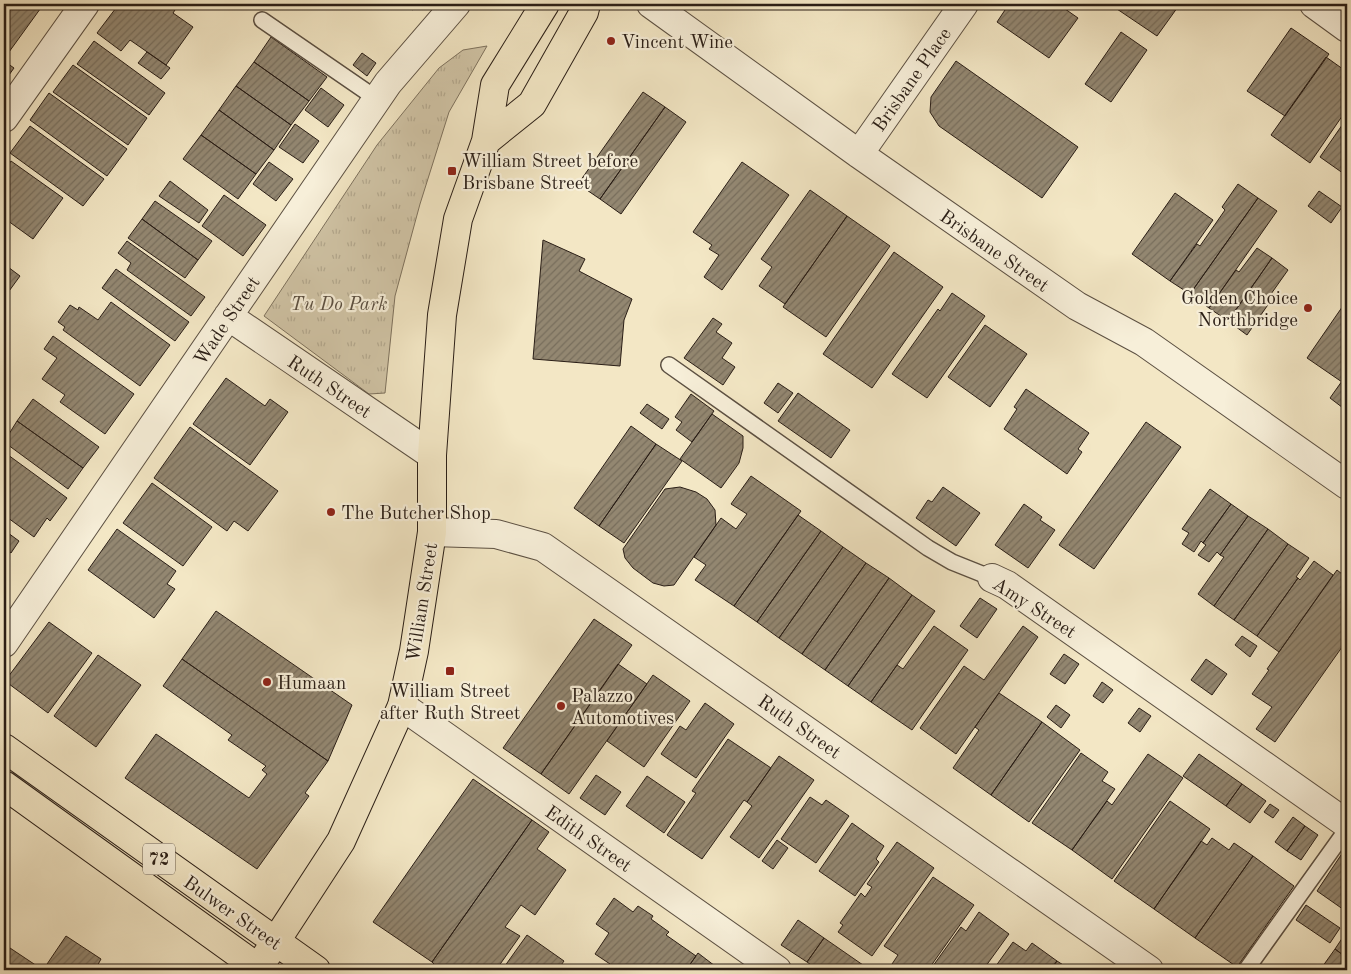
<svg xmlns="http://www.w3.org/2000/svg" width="1351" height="974" font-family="'Old Standard TT',serif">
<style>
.park{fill:url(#park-tufts);stroke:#7e725e}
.building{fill:url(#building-hatch);stroke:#2a1e16}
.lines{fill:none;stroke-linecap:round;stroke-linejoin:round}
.service-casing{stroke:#5c5042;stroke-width:18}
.minor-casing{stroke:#5c5042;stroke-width:30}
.primary-casing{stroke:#2a1e16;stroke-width:30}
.service{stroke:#f7efd9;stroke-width:15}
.minor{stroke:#f7efd9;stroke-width:28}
.primary{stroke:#f3e7c5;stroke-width:28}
.poi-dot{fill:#8f2418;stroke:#f7efd9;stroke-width:2}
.labels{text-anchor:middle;stroke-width:4.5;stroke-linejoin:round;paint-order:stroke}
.shield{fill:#f7efd9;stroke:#685d50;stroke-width:1}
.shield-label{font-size:18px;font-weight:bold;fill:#2a1e16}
.poi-label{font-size:19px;fill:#2a1e16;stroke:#f7efd9;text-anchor:start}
.street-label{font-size:19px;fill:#2a1e16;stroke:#f7efd9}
.park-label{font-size:19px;font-style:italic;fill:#5c5042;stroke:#f7efd9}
</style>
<defs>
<pattern id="park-tufts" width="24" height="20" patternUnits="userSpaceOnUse" patternTransform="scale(1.25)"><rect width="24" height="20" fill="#d1c5a7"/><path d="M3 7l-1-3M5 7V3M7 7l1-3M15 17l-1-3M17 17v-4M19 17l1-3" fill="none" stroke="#b4a98f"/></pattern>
<pattern id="building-hatch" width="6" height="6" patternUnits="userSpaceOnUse" patternTransform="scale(1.25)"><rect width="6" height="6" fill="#938771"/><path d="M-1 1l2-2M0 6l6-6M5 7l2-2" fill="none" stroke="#786e5c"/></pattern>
</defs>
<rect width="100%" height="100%" fill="#f3e7c5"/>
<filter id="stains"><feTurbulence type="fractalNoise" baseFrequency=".004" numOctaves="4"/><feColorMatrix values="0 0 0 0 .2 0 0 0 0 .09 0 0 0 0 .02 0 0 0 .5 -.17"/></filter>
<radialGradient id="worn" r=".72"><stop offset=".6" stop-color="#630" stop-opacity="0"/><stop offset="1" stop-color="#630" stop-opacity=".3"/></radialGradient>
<!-- park -->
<path class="park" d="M487,46L449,112L420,204L395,296L385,393L369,394L264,316L377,145L439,68L463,50Z"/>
<!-- building -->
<path class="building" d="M4,4L43,5L9,52L4,48Z
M119,4H173L177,7L173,13L193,27L166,65L130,40L121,51L97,33Z
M404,4H418L413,10Z
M763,4H775L771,9Z
M1009,4H1058L1078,18L1049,58L997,22Z
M1116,4H1180L1157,36L1114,7Z
M1291,28L1329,54L1285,116L1247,91Z
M1121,32L1147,50L1111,102L1085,84Z
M271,37L327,77L309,101L254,62Z
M94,41L165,93L149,115L77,64Z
M147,52L170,68L161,79L138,63Z
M362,53L376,63L367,76L353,65Z
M1326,57L1347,72V109L1310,163L1271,135Z
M4,61L14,68L4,82Z
M956,61L1078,147L1042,198L939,126L930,112L931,97Z
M254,62L309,101L291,125L236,86Z
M73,65L147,118L128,145L53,92Z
M236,86L291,125L274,150L219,110Z
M321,88L344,105L328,127L305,110Z
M643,92L665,107L600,199L578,184Z
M49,93L127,149L107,176L30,120Z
M665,107L686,122L621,214L600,199Z
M219,110L274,150L256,174L201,135Z
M1347,118V176L1320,157Z
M295,124L319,141L303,163L279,147Z
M30,126L104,179L83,206L10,153Z
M201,135L256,174L238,199L183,159Z
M11,161L63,198L33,239L4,218V171Z
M269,162L293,179L276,201L253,184Z
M742,162L789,195L722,290L704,277L719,255L709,249L712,245L693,232Z
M170,181L208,210L199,223L159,196Z
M1238,184L1258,198L1190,294L1170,281L1197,244L1200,246L1225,210L1222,207Z
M810,190L847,216L785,304L759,286L772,267L761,259Z
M1319,191L1342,207L1331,223L1308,206Z
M1175,193L1213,220L1170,281L1132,254Z
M224,195L266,225L243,256L202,226Z
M1258,198L1277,211L1209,308L1190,294Z
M155,201L212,241L198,260L142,219Z
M847,216L890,246L826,337L783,307Z
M142,219L198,260L185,278L128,238Z
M543,240L585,259L579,271L632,299L624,320L620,366L533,359Z
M127,241L205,297L191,316L127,270L131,263L118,253Z
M1257,248L1272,258L1228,321L1209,308L1236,270L1239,272Z
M894,252L943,287L872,388L823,354Z
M1272,258L1288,270L1271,294L1274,296L1247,335L1228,321Z
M4,264L20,276L4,298Z
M116,269L189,322L175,341L102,288Z
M952,293L985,316L927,398L892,374L938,309L940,311Z
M1347,300V374L1342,382L1307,358Z
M111,302L170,345L140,386L63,330L65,327L58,322L70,305L78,310L79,307L98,320Z
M713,318L722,324L716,332L732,343L722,358L735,367L723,385L684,358Z
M985,325L1027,354L990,407L948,377Z
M53,336L134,394L105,434L60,402L65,395L42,379L57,358L44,349Z
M1347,374V411L1330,398Z
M226,378L265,406L270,399L288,412L250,465L193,424Z
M778,383L793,393L778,413L764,403Z
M1026,389L1089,433L1078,449L1082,452L1067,474L1004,429L1017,409L1014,407Z
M798,393L850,430L831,458L778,421Z
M691,394L714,411L692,442L676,430L682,422L675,417Z
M33,399L99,447L83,468L17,421Z
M647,404L669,419L662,429L640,413Z
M712,414L743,436V448L739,463L721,488L680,459Z
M17,421L83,468L68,489L4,442Z
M1146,422L1181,447L1094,569L1059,545Z
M631,426L656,444L599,526L574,508Z
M190,427L278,491L248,531L234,521L227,531L154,478Z
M656,444L682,461L624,543L599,526Z
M4,452L67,498L50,521L47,518L34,537L4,515Z
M751,476L801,511L734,606L695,580L706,565L694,557L721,518L736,529L747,514L731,504Z
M152,483L212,527L183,566L123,523Z
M680,487L696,492L707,499L715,510L716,525L674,585L664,586L653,583L633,568L625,558L623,549L665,489Z
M943,487L980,513L956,546L916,518L928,500L932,502Z
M1210,489L1231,504L1203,543L1201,541L1194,552L1182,544L1189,533L1182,529Z
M1024,504L1042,517L1040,520L1055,530L1028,568L995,545Z
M1231,504L1248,516L1220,555L1217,552L1209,562L1198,555L1206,545L1203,543Z
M798,515L821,531L757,622L734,606Z
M1248,516L1268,529L1214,606L1198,594L1224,557L1220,555Z
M117,529L176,571L167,584L175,589L154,618L88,570Z
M1268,529L1288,544L1234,620L1214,606Z
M4,530L19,541L11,553L4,548Z
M821,531L843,547L779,638L757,622Z
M1288,544L1309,558L1296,577L1298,578L1257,636L1234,620Z
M843,547L866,563L802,654L779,638Z
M1314,561L1333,575L1279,652L1257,636L1298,578L1300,580Z
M866,563L889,578L825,670L802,654Z
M1337,570L1347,578V640L1275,742L1256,729L1272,707L1252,694L1269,670L1267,669Z
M889,578L912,595L848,686L825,670Z
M912,595L935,611L871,702L848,686Z
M980,598L997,609L977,638L960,626Z
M216,611L352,705L328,761L182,659Z
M594,619L632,645L541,774L503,748Z
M49,622L92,653L48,713L5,681Z
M934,626L968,650L912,730L871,702L897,665L903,669Z
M1023,626L1038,637L956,754L920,728L964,666L984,680Z
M1242,636L1257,646L1250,657L1235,645Z
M1064,654L1079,664L1065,684L1050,674Z
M98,655L141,685L96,747L54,716Z
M182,659L328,761L305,793L309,796L257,869L125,778L156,734L249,798L267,774L262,770L266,766L228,740L232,735L163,686Z
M1206,659L1227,674L1212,695L1191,680Z
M618,664L647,684L569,794L541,774Z
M653,675L690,701L644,767L607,741Z
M1102,682L1113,690L1103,703L1093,696Z
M999,693L1042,722L991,795L953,768L979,730L975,727Z
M705,703L734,724L696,778L661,754L680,726L686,730Z
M1056,705L1070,715L1061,728L1047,717Z
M1139,708L1151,716L1140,732L1128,723Z
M1042,722L1080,750L1029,822L991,795Z
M728,739L771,768L747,802L744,800L702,859L667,835L696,793L692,791Z
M1081,753L1108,772L1102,781L1115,789L1072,850L1032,823Z
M1148,754L1183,778L1112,879L1072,850L1107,801L1112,805Z
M1199,754L1242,784L1226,806L1183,776Z
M779,756L814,780L759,858L730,837L752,806L747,802Z
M596,775L621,792L605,815L580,798Z
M647,776L685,802L664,833L626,806Z
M473,779L532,820L432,962L373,922Z
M1242,784L1266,801L1250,823L1226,806Z
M810,797L822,805L826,800L849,816L816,863L781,839Z
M1170,801L1210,829L1154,909L1114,881Z
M1270,804L1279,810L1273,818L1264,812Z
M1293,817L1305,826L1287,851L1275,842Z
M532,820L549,832L537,849L566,870L535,915L521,905L505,927L520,936L496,970H479L475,968L474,970H440L432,962Z
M852,823L884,846L876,859L879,862L855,896L819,871Z
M1305,826L1318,835L1301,860L1287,851Z
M1212,838L1229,850L1234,843L1253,856L1195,938L1154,909L1201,841L1207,845Z
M777,840L788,848L773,869L762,861Z
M897,842L934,868L872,956L838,932L843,925L840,923L861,893L865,897L872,887L867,884Z
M1343,852L1347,855V912L1317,891Z
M1253,856L1294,886L1237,967L1195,938Z
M933,877L974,905L928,970H888L898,955L884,946Z
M614,898L633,912L638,906L653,916L651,919L669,932L666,935L696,956L686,970H644L641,968L639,970H606L610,964L595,954L609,933L596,924Z
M1306,905L1340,928L1330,943L1296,920Z
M979,912L1009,934L983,970H930L961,927L966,931Z
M798,920L824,938L807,962L781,945Z
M1347,931V958L1335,949Z
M527,935L564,961L559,968L563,970H502Z
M66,936L101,959L95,970H43Z
M824,938L863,965L860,970H818L807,962Z
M1013,942L1026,951L1032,943L1057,961L1050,970H993Z
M4,944L43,970H4Z
M1335,949L1347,958V970H1320Z
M698,953L715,966L714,968L717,970H686Z
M1057,961L1071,970H1050Z"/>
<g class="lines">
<!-- service casing -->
<g class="service-casing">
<path id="service" d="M262,20L377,99
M669,365L928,548L952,562L992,578
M1246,970L1347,829"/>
</g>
<!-- minor casing -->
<g class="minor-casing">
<path id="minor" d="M651,4L859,154L1077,306L1144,342L1347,485
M1314,4L1347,28
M4,118L85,4
M859,154L964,4
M228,316L432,455
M432,532L496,534L543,547L1149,970
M992,578L1007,585L1347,824
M4,643L388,83L456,4
M402,706L777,970"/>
</g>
<!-- primary casing -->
<g class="primary-casing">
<path id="primary" d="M486,141L532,104L584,12L586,4
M4,748L316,970
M4,785L261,970
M257,970L341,841L402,706L414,651L432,532V455L442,315L458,219L486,141L495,85L545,4"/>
</g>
<!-- service -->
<use href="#service" class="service"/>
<!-- minor -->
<use href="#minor" class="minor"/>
<!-- primary -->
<use href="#primary" class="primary"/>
</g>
<!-- markers -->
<g class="poi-dot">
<circle cx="611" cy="41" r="5"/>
<rect x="447" y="166" width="10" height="10" rx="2.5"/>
<circle cx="1308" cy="308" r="5"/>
<circle cx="331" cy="512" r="5"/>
<rect x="445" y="666" width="10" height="10" rx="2.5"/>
<circle cx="267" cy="682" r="5"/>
<circle cx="561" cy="706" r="5"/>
</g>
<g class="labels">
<!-- shield labels -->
<rect class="shield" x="143" y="843.5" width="32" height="31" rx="4"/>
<g class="shield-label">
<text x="159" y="865">72</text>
</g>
<!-- poi labels -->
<g class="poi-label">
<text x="621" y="48">Vincent Wine</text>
<text x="462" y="167">William Street before<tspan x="462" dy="22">Brisbane Street</tspan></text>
<text x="1298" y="304" text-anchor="end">Golden Choice<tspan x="1298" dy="22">Northbridge</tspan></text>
<text x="341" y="519">The Butcher Shop</text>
<text x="277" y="689">Humaan</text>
<text x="450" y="697" text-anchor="middle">William Street<tspan x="450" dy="22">after Ruth Street</tspan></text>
<text x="571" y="702">Palazzo<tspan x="571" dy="22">Automotives</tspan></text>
</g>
<!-- street labels -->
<g class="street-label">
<text transform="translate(911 79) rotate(-55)" y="7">Brisbane Place</text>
<text transform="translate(995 250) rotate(35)" y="7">Brisbane Street</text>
<text transform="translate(226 320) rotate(-56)" y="7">Wade Street</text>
<text transform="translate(330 386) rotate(34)" y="7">Ruth Street</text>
<text transform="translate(421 602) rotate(-81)" y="7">William Street</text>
<text transform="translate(1035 607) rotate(33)" y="7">Amy Street</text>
<text transform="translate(800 726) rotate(35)" y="7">Ruth Street</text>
<text transform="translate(589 838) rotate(35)" y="7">Edith Street</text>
<text transform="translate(233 912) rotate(35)" y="7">Bulwer Street</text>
</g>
<!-- park labels -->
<g class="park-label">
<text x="339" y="310">Tu Do Park</text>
</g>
</g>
<!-- margin -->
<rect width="1351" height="974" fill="none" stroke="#f3e7c5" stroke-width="20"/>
<rect x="5" y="5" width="1341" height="964" fill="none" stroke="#2a1e16" stroke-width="2.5"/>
<rect x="10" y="10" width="1331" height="954" fill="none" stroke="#2a1e16"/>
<rect width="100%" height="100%" filter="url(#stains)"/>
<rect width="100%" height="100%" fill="url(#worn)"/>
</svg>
